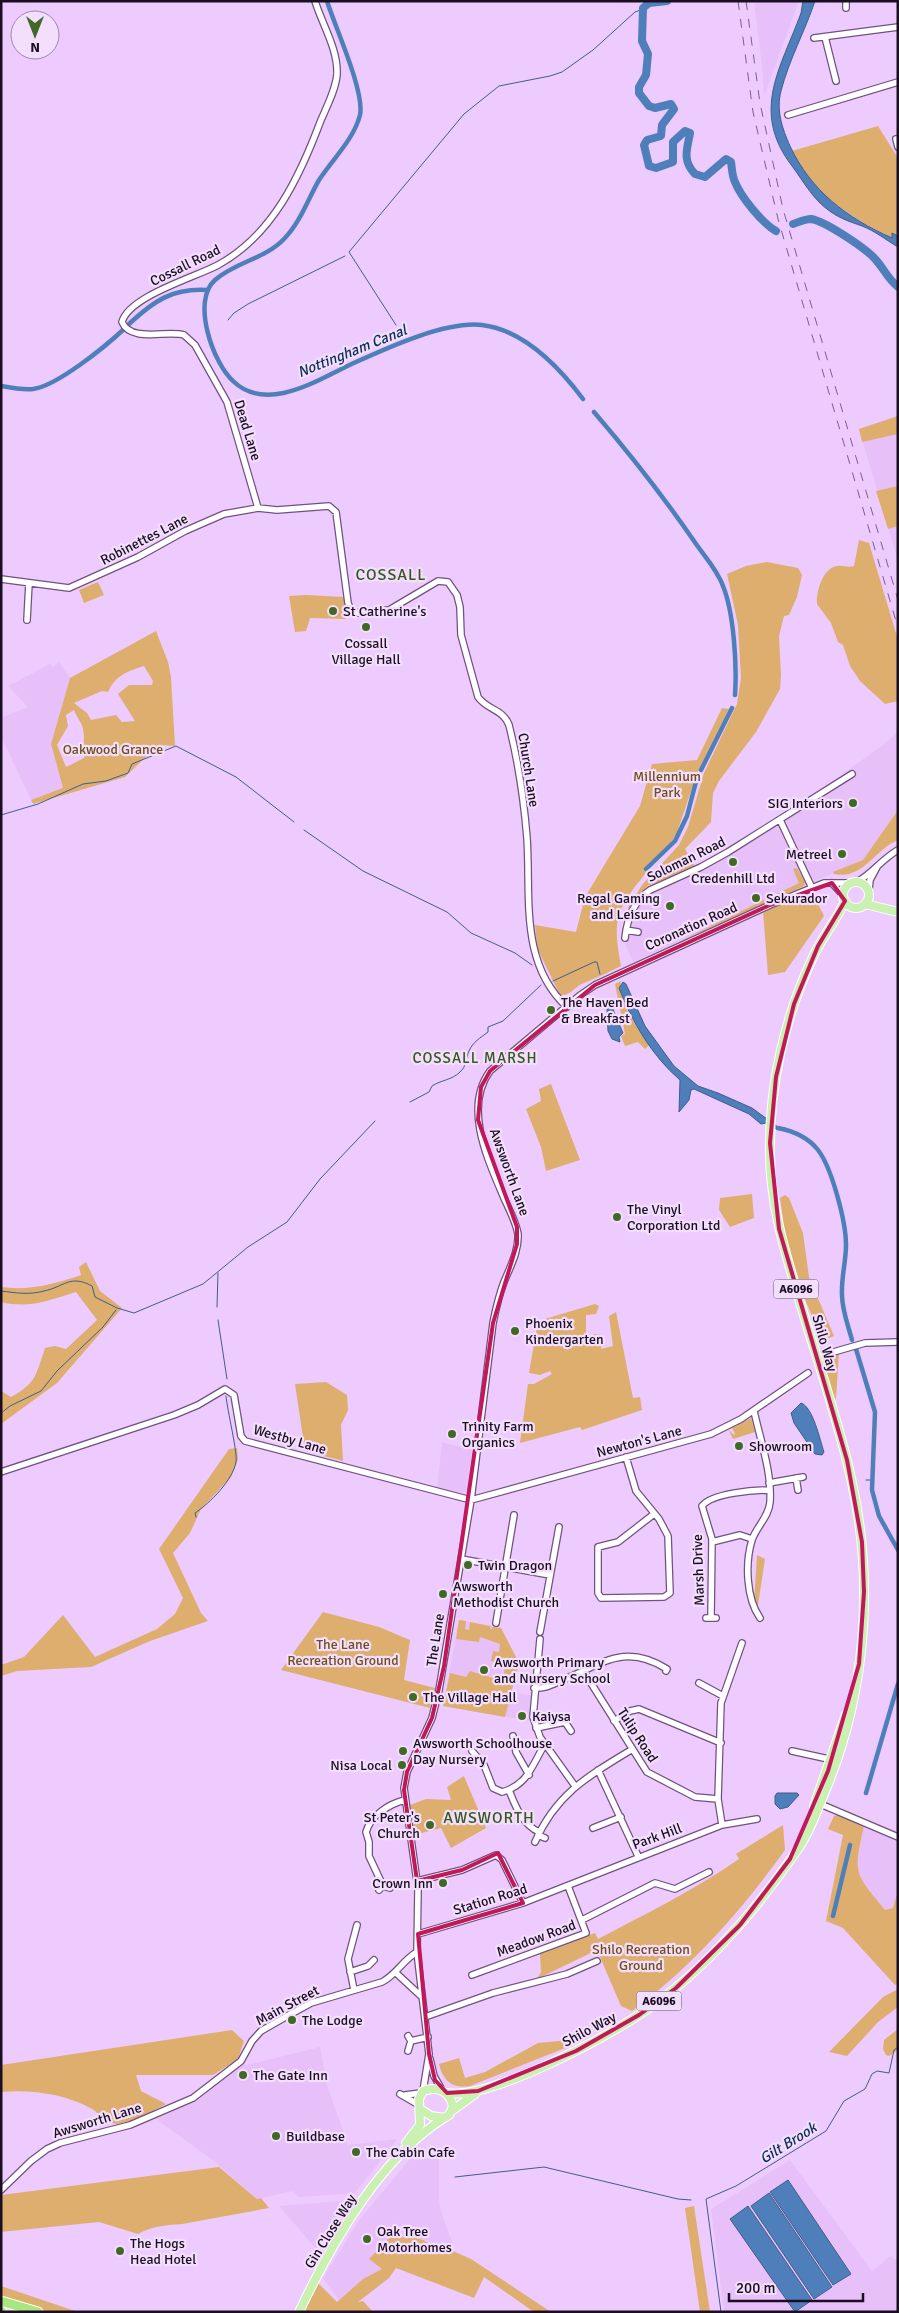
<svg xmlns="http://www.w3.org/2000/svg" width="899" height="2313" font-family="Signika,sans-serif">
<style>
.built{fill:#e7c0fa}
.green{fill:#ddae6e;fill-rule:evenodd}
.water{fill:#4f7fbb;stroke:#3f5d8c}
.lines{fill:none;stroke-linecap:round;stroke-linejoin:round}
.stream{stroke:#3f5d8c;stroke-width:1}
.canal{stroke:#4f7fbb;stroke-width:4.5}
.river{stroke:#4f7fbb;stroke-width:8}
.minor-casing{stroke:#70527e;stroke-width:8}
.major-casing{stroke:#fff;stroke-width:10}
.highway-casing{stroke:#fff;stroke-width:11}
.minor{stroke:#fff;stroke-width:5.5}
.major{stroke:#caf1b2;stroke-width:8}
.highway{stroke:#a6e77f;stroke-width:9}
.rail{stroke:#786283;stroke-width:1;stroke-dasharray:9 9;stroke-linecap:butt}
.marked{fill:none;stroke:#c2185b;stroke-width:4;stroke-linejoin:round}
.poi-dot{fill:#406925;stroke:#f3defd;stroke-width:2}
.labels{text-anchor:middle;stroke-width:4.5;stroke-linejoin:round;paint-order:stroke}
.shield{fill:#f3defd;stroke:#5b4c62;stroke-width:1}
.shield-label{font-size:12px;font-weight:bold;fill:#1a0e20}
.street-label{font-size:14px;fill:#1a0e20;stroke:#f3defd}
.poi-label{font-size:14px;fill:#1a0e20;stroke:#f3defd;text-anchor:start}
.park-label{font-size:14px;fill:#704e18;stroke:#f3defd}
.water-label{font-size:15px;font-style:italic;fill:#0c2f57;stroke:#f3defd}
.neighbourhood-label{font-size:15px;letter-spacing:1px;fill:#33581a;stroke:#f3defd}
.quarter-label{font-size:16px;letter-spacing:1px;fill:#33581a;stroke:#f3defd}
</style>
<rect width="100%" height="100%" fill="#edcbfe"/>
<!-- built -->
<path class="built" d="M754,1H799L764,96L762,67Z
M898,416V561L859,429Z
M59,662L70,678L51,744L63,789L31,800L1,736V718L28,707L8,686L50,664L53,667Z
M898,732V810L863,860L633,962L624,941L623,930L629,911L644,888L696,868L722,852L820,790L883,745Z
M442,1442L472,1450L466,1493L437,1489Z
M459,1620L501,1628L519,1663L511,1692L530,1695V1721L443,1706Z
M864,1826L898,1840V1890L893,1908L888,1910H885L857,1875V1859Z
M320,2047L327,2085L348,2145L397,2139L355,2193L299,2197L292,2191L257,2199L214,2161L156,2119L200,2099L240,2065H247Z
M439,2158V2200L442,2215L453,2244L435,2251L429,2242L417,2237L385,2240L369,2259L383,2269L363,2279L339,2300L323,2278L360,2219L410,2159Z
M790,2160L872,2271L890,2256L898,2261V2312H724L711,2209Z
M353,2200L317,2250L279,2206Z"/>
<!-- green -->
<path class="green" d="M878,126L898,158V236L892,233L893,239C851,217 813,195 792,151Z
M898,416V434L862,442L859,429Z
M898,486V526L888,529L876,491Z
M859,540L869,543L898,640V701L885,704L860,681L850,666L843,645L838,642L831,623L817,604C816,591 823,568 837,566C843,565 848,568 854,566Z
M767,562L798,568L802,575L797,597L789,615L784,616L779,636L781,675L780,689L756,732L719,781L713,793L711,822L685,849L696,868L649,885L638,895L629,911L628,908L642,885L679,845L688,827L704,773L737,704L741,678L738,625L727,574L746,566Z
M98,582L104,595L84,603L79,590Z
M306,595L344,597L346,619L310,618L306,631L295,632L289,596Z
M156,631L168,662L171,677L175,746L164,745L150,753L125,777L33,804L31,800L63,788L51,744L70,678ZM144,666L153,681L152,685H129L118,694L135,721L122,722L116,715L91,720L87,713L74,703L102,691L108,692C115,676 127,671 144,666ZM74,710C76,716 82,723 83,729C85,739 83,747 84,758L66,767L57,745L68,726L66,715Z
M722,708L729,709L698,771L677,832L672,841L646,867V873C616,909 612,920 621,966C609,972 596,978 584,983C575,986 571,996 560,995L537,948L535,925L576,932L585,897L640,806L652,764L697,760Z
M898,810V840C874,850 863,880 834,874L833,872L863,860Z
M797,868L805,882L804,886L680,941L799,883L793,869Z
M813,894L824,916L785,972L768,975L763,911Z
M621,981C617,999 639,1031 649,1045L645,1049L638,1042L625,1046L621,1036L625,1034L615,984Z
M551,1084L580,1160L546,1171L541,1147L526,1109L541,1101L539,1089Z
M752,1194L754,1218L730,1227L719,1210L720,1198Z
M785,1195L789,1198L803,1233L809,1277L834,1336L829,1338L820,1335L804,1297L785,1233L780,1198Z
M86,1262L100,1291L122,1308L57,1383L1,1424V1391L11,1397C37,1383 36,1374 45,1348L55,1346L66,1349L97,1320L76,1292C50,1300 29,1309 1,1302V1287C29,1291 55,1284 81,1275L79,1267Z
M595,1304L599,1306L596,1314L586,1315V1341L592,1340L594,1334L602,1335L601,1349L613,1346L609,1316L616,1312L633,1398L640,1397L642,1410L582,1430L580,1427L520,1443L528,1384H534L552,1374L550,1371L540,1375L529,1373L538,1321Z
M839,1352L836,1399L832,1396L824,1367L829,1357Z
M326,1382L347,1395L348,1410L341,1425L343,1461L305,1451L295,1384Z
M751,1418L755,1432L733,1439L729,1430L734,1435L735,1434L732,1428Z
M237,1448L238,1459L231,1477L201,1509L190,1533L173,1553L201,1613L208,1621L150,1641L91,1667L17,1671L1,1676V1665L24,1657L63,1615L95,1657L157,1629L175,1614L183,1598L159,1549L229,1449Z
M757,1555L765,1559L758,1605L754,1604Z
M323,1612L379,1627L410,1640L404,1680L435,1688L430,1708L281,1670Z
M459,1620L466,1621L465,1629L469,1630L470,1622L490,1626L491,1630L493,1627L501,1628L519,1663L505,1717L443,1706L450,1673L466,1677L470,1671L500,1680L506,1675L504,1673L506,1660L499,1659L498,1662L491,1661L493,1651L499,1652L500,1644L480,1637L479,1642L456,1639Z
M464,1776L486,1828L451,1848L441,1828L414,1835L410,1805L426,1799L451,1800L447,1787Z
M838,1815L864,1826C853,1875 854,1872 885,1910L893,1908L898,1890V1984L895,1985L843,1928L826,1921L843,1835L828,1829L834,1816Z
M783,1825L785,1850C742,1910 692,1967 632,2011L621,2006L597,1950L537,1979L541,1972L540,1954L595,1933L598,1939C645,1914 695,1890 739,1859L736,1854Z
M898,1989V2007L878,2022L847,2056L829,2052L883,1997Z
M898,2029V2050L889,2056L886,2055L883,2049L884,2040Z
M232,2030L244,2041L238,2059L213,2075H136L141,2091L166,2104C151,2111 127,2127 111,2123C104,2121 98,2112 92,2109C67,2094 30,2089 1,2092V2065Z
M569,2040L570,2046L470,2086C452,2089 443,2081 439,2064L459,2058L465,2078L485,2072L538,2043Z
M219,2167L257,2199L261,2198L269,2208L182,2224C167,2225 152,2226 138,2234L99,2222L1,2232V2195Z
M694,2206L710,2312H700L685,2208Z
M390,2237C408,2238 424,2234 435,2250L446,2248L471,2259L551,2312H534L484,2277L474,2298L396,2268L389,2278L358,2302L363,2301L373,2312H304L318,2283L337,2302L363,2279L382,2269L369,2259Z
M1,2286L78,2312H48L1,2297Z"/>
<!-- water -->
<path class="water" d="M803,1H815C805,31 789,60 781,91C776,110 782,128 790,146C811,191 847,218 892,238V233L898,236V247C886,240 875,231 862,226C851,222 841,219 831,212C813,200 804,182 792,166C750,111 781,68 801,13Z
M623,982L626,984L645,1026L674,1066L698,1086L718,1093L752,1108L778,1127V1130L766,1123L761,1124L749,1114L694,1089L691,1090L689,1100L679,1112L680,1080C652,1056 632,1022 619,988Z
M612,1007L623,1033L619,1037L620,1042L612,1039L608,1031L607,1009Z
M801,1403C813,1407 820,1440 824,1452L822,1455L815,1454L794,1423L791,1413Z
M777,1793H797L799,1795L788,1807L780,1809L775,1804V1796Z
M788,2180L851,2274L833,2285L770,2192Z
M769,2193L832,2287L814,2299L751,2206Z
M748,2206L812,2300L795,2312L730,2219Z"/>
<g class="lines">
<!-- stream -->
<path class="stream" d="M228,320L234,313L248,304L345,256
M396,325L349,252L464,114L499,86L550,76L562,72L593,50L635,12L643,9
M399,329L404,332
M1,815L38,804L83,784L106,781L128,773L132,764L176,746L236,777L294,822
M304,830L363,871L447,912L471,933L515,953L532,965
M553,981L594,962H597L600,974
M410,1102L429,1092L432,1086C441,1080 452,1080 460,1072C467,1066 465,1059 469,1051C473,1042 480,1038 488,1032V1027L503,1021L541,985
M1,1291C16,1293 30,1295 44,1291C64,1287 70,1274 92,1286L95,1297L117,1308L134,1313L203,1284L248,1247L287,1222L320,1179L375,1121
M217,1307L218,1273
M218,1320L227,1379
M1,1413L10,1406L41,1391L57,1371L103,1327L116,1310
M866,1480H872
M196,1517L195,1513C210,1503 233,1480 236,1462C238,1454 227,1409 226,1396
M455,2177L544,2167L678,2199L691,2200
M721,2312L706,2199L736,2186L826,2131L844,2101L865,2089L872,2074L877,2071L889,2073L894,2050L898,2047"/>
<!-- canal -->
<path class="canal" d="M327,1C335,27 365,92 360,115C354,139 332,160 319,180C308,199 300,223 284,239C265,259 235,262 215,280C191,301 213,363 233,381C268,415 322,377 356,362C389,347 446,321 482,325C523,330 559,367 583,399
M129,324C154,301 172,288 207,290
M1,386C12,388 22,390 33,389C57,386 106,346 124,329
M594,412C630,454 663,496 694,541C704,556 717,569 723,586C734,613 737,666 735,695
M701,770L732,708
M646,869L675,841L687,816L697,778
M778,1128C793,1131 808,1137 818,1150C832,1168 846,1222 846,1245C846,1262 841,1278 842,1295C842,1310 848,1325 852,1340
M856,1349L875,1412L872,1490L879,1516L898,1550
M866,1793L898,1684
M833,1916L850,1845"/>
<!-- river -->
<path class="river" d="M667,1L649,3L643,8L642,41L648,54L646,75L639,87V93L649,106L655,108L671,104L674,109L662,125L661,136L647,140L644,145L649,166L656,168L673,162V142L685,131L690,133C687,150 682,160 695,174L705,177L726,159L731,162C732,168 732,176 735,182C741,197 762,223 776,231
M793,224C799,222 805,219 811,219C825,221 867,249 876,260C884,269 888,279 898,287"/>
<!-- minor casing -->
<g class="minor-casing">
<path id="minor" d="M846,1V8
M825,37L836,81
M814,38L898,27
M788,115L898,82
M896,139L898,147
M258,508L227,402L195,345L184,335C167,330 131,343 122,322C129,296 196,277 218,265C273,235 300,176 321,120C327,106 336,89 337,74C338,49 322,24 315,1
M1,579L69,588L138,557L185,531L224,514L258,508L277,510L329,506L336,512L348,603L351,610L358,613L389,610L438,581L448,582L457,595L460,607L461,635L478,697C487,710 503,709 509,725C518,761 524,801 527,838C531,896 519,963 567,1007
M27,620L29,583
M780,820L812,888
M857,882C872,874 882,859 898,850
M832,883L843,895
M869,890L870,880L877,867
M626,930L638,932
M625,938C627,919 634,901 650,890L701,867L728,852L852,774
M816,1357L865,1343L898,1342
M754,1411C760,1439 772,1472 770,1502C769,1517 756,1527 752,1540C745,1563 746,1598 760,1618
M626,1457L636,1491L659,1519L668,1536L670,1593L664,1597L601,1598L598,1593V1547L618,1542L654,1514
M1,1472L174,1415L198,1405L225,1389L234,1395L241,1436L245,1441L471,1500
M796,1478L798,1490
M769,1483L803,1477
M471,1500L711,1434L741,1419L808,1373
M712,1542L740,1535L752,1539
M461,1559L550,1575
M711,1617L712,1539L702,1506C712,1493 754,1490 770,1490
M706,1618H716
M496,1623L514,1515
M540,1632L559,1527
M540,1639L533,1717L540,1737L575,1786
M584,1672L647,1772L695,1797L718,1799
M699,1683L723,1696
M534,1688C545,1689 553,1684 563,1680C604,1663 625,1643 667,1669L666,1671
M614,1721L630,1711L639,1709L721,1743
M536,1728L565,1722L571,1731
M513,1736L516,1752L529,1775
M472,1751L484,1765L493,1788L502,1792C528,1785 532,1765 545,1744
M792,1751L833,1760
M598,1770L638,1856
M509,1790C515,1806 523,1825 539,1832
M818,1803L898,1837
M722,1825L718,1799L721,1703L742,1643
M593,1828L621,1817
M538,1835L545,1838
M535,1842C556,1794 588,1776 631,1750
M417,1881L462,1870L496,1855L502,1860L523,1903
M383,1886L369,1856V1842L366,1832C371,1815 389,1804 405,1800
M379,1890L383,1886L390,1888
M582,1920L655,1883L675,1889L709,1872
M418,1934L523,1903L722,1825L757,1819
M350,1972L368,1966L374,1960
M395,1972L422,1997
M472,1975L586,1933L568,1886
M354,1990L348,1959L357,1925
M425,2017L493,1993L567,1974L597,1961
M408,2036L411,2041L408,2051
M411,2041L428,2037
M430,2059L434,2076L442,2090
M423,2091L429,2054L417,1952L418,1889L404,1788L407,1772L432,1718L439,1690L471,1500L493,1323C496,1308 499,1295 504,1282C510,1267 519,1251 518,1234C516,1222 509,1209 504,1198C488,1160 463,1108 490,1071L579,996L595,985L770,905L824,883H850
M400,2094L419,2105
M405,2095L421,2093
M1,2190L31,2161L47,2149L60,2143L130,2125L193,2098L241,2061L252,2041L261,2031L289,2015L311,2003L382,1982C396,1975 403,1960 417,1952"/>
</g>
<!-- major casing -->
<g class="major-casing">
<path id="major" d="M843 895a13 13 0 1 1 26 0a13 13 0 1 1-26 0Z
M865,904L898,912
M814,1806L846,1714
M447,2093C488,2100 594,2043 631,2020C670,1996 704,1965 734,1931C758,1905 780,1875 800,1846C810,1831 817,1811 824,1794C866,1695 875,1584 851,1478C837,1415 815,1354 797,1292C783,1246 770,1200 770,1152C769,1086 785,1016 813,957C822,937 836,921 845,901
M453,2110L475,2094
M406,2143L420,2125L419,2099L423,2091C438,2086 450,2091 453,2107L449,2115L444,2118L431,2116L420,2109
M299,2312C332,2243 378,2160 444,2118"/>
</g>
<!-- highway casing -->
<g class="highway-casing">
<path id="highway" d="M1,2301L38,2312
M1,2311L2,2312"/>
</g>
<!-- minor -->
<use href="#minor" class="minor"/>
<!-- major -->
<use href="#major" class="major"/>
<!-- highway -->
<use href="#highway" class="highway"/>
<!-- rail -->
<path class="rail" d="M738,1L753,112L778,219L898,628
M746,1L760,103L783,209L898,600"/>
</g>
<!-- marked area -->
<path class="marked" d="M832,883L845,901L818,946L794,1004L776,1077L770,1143L779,1229L847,1460L862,1542L864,1592L859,1664L828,1771L790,1859L740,1925L676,1988L639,2015L576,2051L478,2091L447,2093L435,2080L429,2054L418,1934L523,1903L498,1853L462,1870L417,1881L404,1790L407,1772L432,1718L444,1666L493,1323L517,1244V1227L478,1120L481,1087L490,1071L595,985L770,905Z"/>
<!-- markers -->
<g class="poi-dot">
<circle cx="333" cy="611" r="5"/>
<circle cx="366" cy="627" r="5"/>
<circle cx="853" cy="803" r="5"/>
<circle cx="842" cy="854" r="5"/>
<circle cx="733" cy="862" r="5"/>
<circle cx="756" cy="898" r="5"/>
<circle cx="670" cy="906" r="5"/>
<circle cx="551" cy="1010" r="5"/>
<circle cx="617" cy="1217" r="5"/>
<circle cx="515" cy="1331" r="5"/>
<circle cx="452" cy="1434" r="5"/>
<circle cx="739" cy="1446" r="5"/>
<circle cx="468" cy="1565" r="5"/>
<circle cx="443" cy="1594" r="5"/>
<circle cx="484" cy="1670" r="5"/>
<circle cx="413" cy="1697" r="5"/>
<circle cx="522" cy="1716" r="5"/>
<circle cx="403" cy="1751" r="5"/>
<circle cx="402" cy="1765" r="5"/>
<circle cx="430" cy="1825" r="5"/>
<circle cx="443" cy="1883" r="5"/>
<circle cx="292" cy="2020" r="5"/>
<circle cx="243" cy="2075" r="5"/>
<circle cx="276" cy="2136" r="5"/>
<circle cx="356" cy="2152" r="5"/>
<circle cx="367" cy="2239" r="5"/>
<circle cx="120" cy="2251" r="5"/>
</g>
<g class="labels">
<!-- shield labels -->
<g class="shield">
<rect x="773.5" y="1279.5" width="45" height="19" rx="4"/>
<rect x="636.5" y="1991.5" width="45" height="19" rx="4"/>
</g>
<g class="shield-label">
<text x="796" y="1293">A6096</text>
<text x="659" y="2005">A6096</text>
</g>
<!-- street labels -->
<g class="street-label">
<text transform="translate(185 265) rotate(-26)" y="5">Cossall Road</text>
<text transform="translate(248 430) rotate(73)" y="5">Dead Lane</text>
<text transform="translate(144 539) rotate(-27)" y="5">Robinettes Lane</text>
<text transform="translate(529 770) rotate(81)" y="5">Church Lane</text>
<text transform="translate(686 859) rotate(-26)" y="5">Soloman Road</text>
<text transform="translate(691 926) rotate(-24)" y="5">Coronation Road</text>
<text transform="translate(510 1172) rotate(70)" y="5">Awsworth Lane</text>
<text transform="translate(825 1343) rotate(74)" y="5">Shilo Way</text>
<text transform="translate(290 1439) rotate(16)" y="5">Westby Lane</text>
<text transform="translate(639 1441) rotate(-15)" y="5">Newton's Lane</text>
<text transform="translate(698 1570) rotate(-92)" y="5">Marsh Drive</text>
<text transform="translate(435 1640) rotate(-81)" y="5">The Lane</text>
<text transform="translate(638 1735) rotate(57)" y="5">Tulip Road</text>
<text transform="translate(657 1836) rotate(-20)" y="5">Park Hill</text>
<text transform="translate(490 1899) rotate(-17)" y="5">Station Road</text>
<text transform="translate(536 1938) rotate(-20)" y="5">Meadow Road</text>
<text transform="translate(287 2005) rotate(-28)" y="5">Main Street</text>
<text transform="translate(589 2029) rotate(-28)" y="5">Shilo Way</text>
<text transform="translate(97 2120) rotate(-17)" y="5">Awsworth Lane</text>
<text transform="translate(330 2231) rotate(-58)" y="5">Gin Close Way</text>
</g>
<!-- poi labels -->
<g class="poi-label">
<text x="343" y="616">St Catherine's</text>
<text x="366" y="648" text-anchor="middle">Cossall<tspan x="366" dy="16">Village Hall</tspan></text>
<text x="843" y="808" text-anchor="end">SIG Interiors</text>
<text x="832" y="859" text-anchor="end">Metreel</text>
<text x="733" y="883" text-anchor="middle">Credenhill Ltd</text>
<text x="660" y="903" text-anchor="end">Regal Gaming<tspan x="660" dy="16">and Leisure</tspan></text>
<text x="766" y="903">Sekurador</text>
<text x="561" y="1007">The Haven Bed<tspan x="561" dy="16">&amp; Breakfast</tspan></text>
<text x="627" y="1214">The Vinyl<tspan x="627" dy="16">Corporation Ltd</tspan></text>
<text x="525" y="1328">Phoenix<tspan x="525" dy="16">Kindergarten</tspan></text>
<text x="462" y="1431">Trinity Farm<tspan x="462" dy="16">Organics</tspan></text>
<text x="749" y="1451">Showroom</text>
<text x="478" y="1570">Twin Dragon</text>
<text x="453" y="1591">Awsworth<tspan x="453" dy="16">Methodist Church</tspan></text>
<text x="494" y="1667">Awsworth Primary<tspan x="494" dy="16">and Nursery School</tspan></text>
<text x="423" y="1702">The Village Hall</text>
<text x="532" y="1721">Kaiysa</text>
<text x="413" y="1748">Awsworth Schoolhouse<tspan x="413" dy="16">Day Nursery</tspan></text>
<text x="392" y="1770" text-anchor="end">Nisa Local</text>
<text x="420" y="1822" text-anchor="end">St Peter's<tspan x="420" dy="16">Church</tspan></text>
<text x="433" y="1888" text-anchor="end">Crown Inn</text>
<text x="302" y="2025">The Lodge</text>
<text x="253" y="2080">The Gate Inn</text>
<text x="286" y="2141">Buildbase</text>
<text x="366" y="2157">The Cabin Cafe</text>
<text x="377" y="2236">Oak Tree<tspan x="377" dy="16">Motorhomes</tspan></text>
<text x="130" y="2248">The Hogs<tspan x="130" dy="16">Head Hotel</tspan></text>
</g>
<!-- park labels -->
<g class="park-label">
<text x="113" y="754">Oakwood Grance</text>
<text x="667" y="781">Millennium<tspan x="667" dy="16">Park</tspan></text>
<text x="343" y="1649">The Lane<tspan x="343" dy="16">Recreation Ground</tspan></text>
<text x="641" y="1954">Shilo Recreation<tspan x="641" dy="16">Ground</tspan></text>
</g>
<!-- water labels -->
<g class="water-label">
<text transform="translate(352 351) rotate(-22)" y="5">Nottingham Canal</text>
<text transform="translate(788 2143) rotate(-32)" y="5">Gilt Brook</text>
</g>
<!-- neighbourhood labels -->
<g class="neighbourhood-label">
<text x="475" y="1063">COSSALL MARSH</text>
</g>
<!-- quarter labels -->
<g class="quarter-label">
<text x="391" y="580">COSSALL</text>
<text x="489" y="1823">AWSWORTH</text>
</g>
</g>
<!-- border -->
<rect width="899" height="2313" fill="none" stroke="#1a0e20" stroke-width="5"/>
<!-- north arrow -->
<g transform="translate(35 35) rotate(180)"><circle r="24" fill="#f3defd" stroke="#9c8ba5"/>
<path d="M0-4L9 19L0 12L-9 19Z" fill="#406925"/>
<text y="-8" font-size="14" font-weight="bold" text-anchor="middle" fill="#1a0e20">N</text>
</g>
<!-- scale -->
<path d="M729 2293v8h134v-8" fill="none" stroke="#1a0e20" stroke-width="2.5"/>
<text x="736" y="2293" font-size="15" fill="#1a0e20" stroke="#f3defd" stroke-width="4" paint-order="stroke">200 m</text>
</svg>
